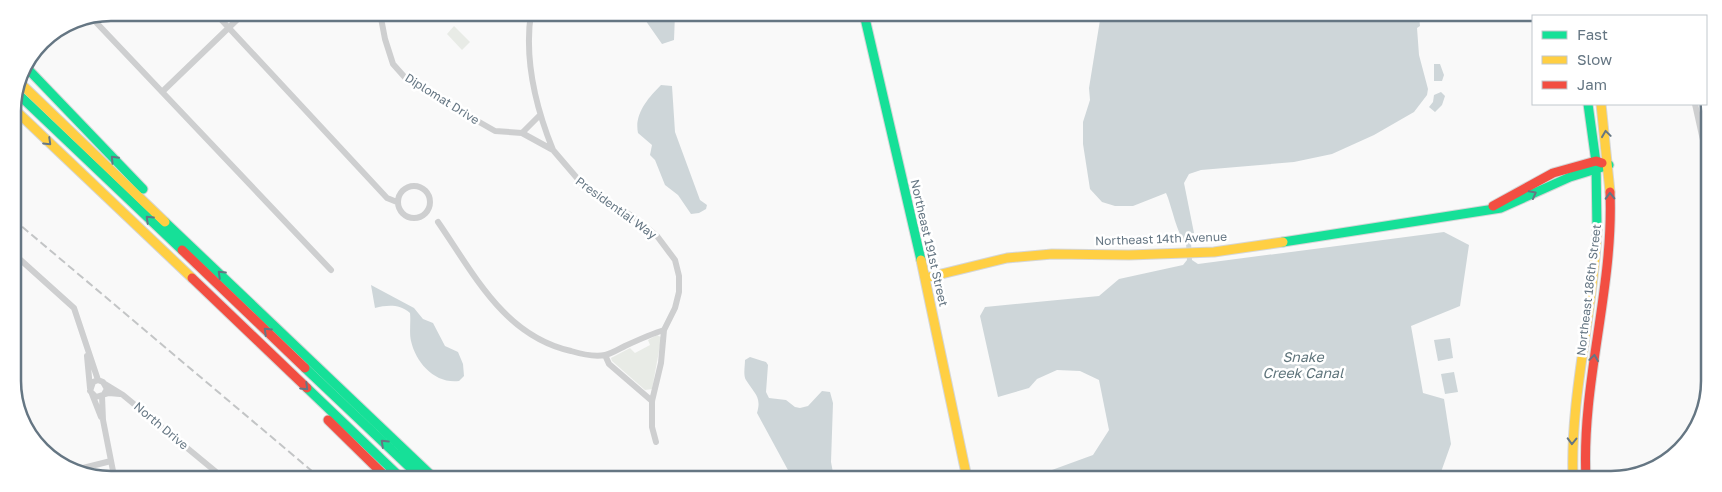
<svg xmlns="http://www.w3.org/2000/svg" width="1722" height="492" font-family="'Golos Text',sans-serif">
<style>
.green{fill:#e8ebe6}
.water{fill:#ced6d9}
.lines{fill:none;stroke-linecap:round;stroke-linejoin:round}
.fast-casing{stroke:#d5d6d7;stroke-width:11}
.slow-casing{stroke:#d5d6d7;stroke-width:11}
.jam-casing{stroke:#d5d6d7;stroke-width:11}
.street{stroke:#cecfd0;stroke-width:6}
.fast{stroke:#16e098;stroke-width:9}
.slow{stroke:#ffcf43;stroke-width:9}
.jam{stroke:#f24e42;stroke-width:9}
.rail{stroke:#c3c5c6;stroke-width:2;stroke-dasharray:8 4;stroke-linecap:butt}
.oneway{stroke:#657683}
.labels{text-anchor:middle;stroke-width:5;stroke-linejoin:round;paint-order:stroke}
.street-label{font-size:12px;fill:#657683;stroke:#fff}
.water-label{font-size:14px;font-style:italic;fill:#60757c;stroke:#fff}
.rim{fill:none;stroke:#657683;stroke-width:2.5}
</style>
<rect width="100%" height="100%" fill="#f9f9f9"/>
<!-- green -->
<path class="green" d="M454,26L470,42L462,50L447,34Z
M657,335L661,337V340L652,389L645,390L612,361L611,358L630,348L635,353L650,345L648,340Z"/>
<!-- water -->
<path class="water" d="M641,14H675L674,40L662,44Z
M1118,15H1419L1420,26L1417,28L1419,55L1428,89L1427,95L1414,112L1374,135L1332,154L1294,162L1201,170L1189,174L1184,183L1195,238L1191,242L1192,260L1198,264L1444,232L1469,245L1460,306L1411,326L1423,393L1444,399L1451,444L1441,472L1455,479L1030,478L1093,455L1109,430L1099,380L1080,371L1057,370L1037,379L1029,388L998,397L980,316L985,307L1099,296L1119,279L1183,265L1187,260L1186,242C1178,239 1171,203 1166,193L1133,206H1115L1102,202L1090,189L1083,144V122L1090,100L1089,88L1100,20Z
M1434,64H1440L1444,75L1442,81H1434Z
M661,85L672,86L675,132L700,200L707,205L706,209L699,213L691,214L678,195L665,185L655,160L650,155L652,145L638,133C634,114 648,98 661,85Z
M1441,92L1445,96L1442,105L1435,112L1429,107L1433,102L1434,95Z
M371,285L414,308L423,319L433,323L445,346L458,352L463,364L464,376L459,381C435,384 416,363 411,341C409,332 411,322 410,313C399,304 388,305 375,308Z
M1450,338L1453,358L1438,361L1434,340Z
M750,357L766,362L768,365L766,392L769,398L786,400L795,407L800,408L808,406L822,391L830,392L833,403L831,462L834,478H794L789,472L757,413C762,397 754,393 746,380C743,376 745,366 745,360Z
M1454,372L1458,392L1445,394L1441,374Z"/>
<g class="lines">
<!-- fast casing -->
<g class="fast-casing">
<path id="fast" d="M864,14L921,260
M25,66L143,189
M16,92L182,250
M1588,104L1596,162L1597,231
M165,222L433,477
M1283,242L1501,208L1570,177L1609,165
M305,368L420,477
M307,388L400,477"/>
</g>
<!-- slow casing -->
<g class="slow-casing">
<path id="slow" d="M1576,16H1577
M18,81L165,222
M1601,104L1610,192
M13,108L192,278
M921,260L967,478
M925,278L1007,258L1052,254L1129,255L1214,252L1283,242
M1573,479C1570,395 1593,314 1597,231"/>
</g>
<!-- jam casing -->
<g class="jam-casing">
<path id="jam" d="M1493,206L1553,173L1596,161L1602,163
M182,250L305,368
M192,278L307,388
M328,420L386,477
M1586,479C1581,382 1614,289 1610,192"/>
</g>
<!-- street -->
<path class="street" d="M215,13L387,198L397,202
M380,13L385,39L393,64L409,82L495,131L522,133L539,116
M531,13C524,59 536,108 553,150
M91,17L331,270
M162,92L244,13
M1695,104L1707,158
M522,133L553,150L583,185L635,218L657,236L675,260L679,276V292L675,308L664,330L661,363L652,401V427L656,442
M398 202a16 16 0 1 1 32 0a16 16 0 1 1-32 0Z
M438,222C474,274 504,336 571,351C581,354 594,357 605,355C611,354 619,349 625,346C638,340 651,334 664,330
M14,254L74,308L98,380
M605,355L609,364L652,401
M87,356L90,388
M105,384L123,395L221,476
M92,394L101,417
M104,394L107,389L103,382L98,380L93,382L90,391L96,397L109,393L120,394
M102,396L103,420L114,476
M75,470L111,461"/>
<!-- fast -->
<use href="#fast" class="fast"/>
<!-- slow -->
<use href="#slow" class="slow"/>
<!-- jam -->
<use href="#jam" class="jam"/>
<!-- rail -->
<path class="rail" d="M13,219L319,477"/>
</g>
<!-- one-way arrows -->
<defs><path id="oneway-chevron" d="M-2-3.5L2.5 0L-2 3.5" fill="none" stroke-width="1.6" stroke-linecap="round" stroke-linejoin="round" transform="scale(1.25)"/></defs>
<g class="oneway">
<use href="#oneway-chevron" transform="translate(1606 134) rotate(-98)"/>
<use href="#oneway-chevron" transform="translate(48 142) rotate(44)"/>
<use href="#oneway-chevron" transform="translate(114 159) rotate(-134)"/>
<use href="#oneway-chevron" transform="translate(1533 194) rotate(-28)"/>
<use href="#oneway-chevron" transform="translate(1610 196) rotate(-91)"/>
<use href="#oneway-chevron" transform="translate(149 219) rotate(-136)"/>
<use href="#oneway-chevron" transform="translate(221 274) rotate(-136)"/>
<use href="#oneway-chevron" transform="translate(267 331) rotate(-136)"/>
<use href="#oneway-chevron" transform="translate(1594 358) rotate(-82)"/>
<use href="#oneway-chevron" transform="translate(305 387) rotate(44)"/>
<use href="#oneway-chevron" transform="translate(1572 441) rotate(91)"/>
<use href="#oneway-chevron" transform="translate(384 443) rotate(-137)"/>
</g>
<g class="labels">
<!-- street labels -->
<g class="street-label">
<text transform="translate(442 99) rotate(32)" y="4">Diplomat Drive</text>
<text transform="translate(616 208) rotate(36)" y="4">Presidential Way</text>
<text transform="translate(1161 239) rotate(-2)" y="4">Northeast 14th Avenue</text>
<text transform="translate(929 243) rotate(77)" y="4">Northeast 191st Street</text>
<text transform="translate(1589 290) rotate(-83)" y="4">Northeast 186th Street</text>
<text transform="translate(161 426) rotate(40)" y="4">North Drive</text>
</g>
<!-- water labels -->
<g class="water-label">
<text x="1303" y="362">Snake<tspan x="1303" dy="16">Creek Canal</tspan></text>
</g>
</g>
<!-- crop -->
<path d="M0 0H1722V492H0ZM111 21H1611A90 90 0 0 1 1701 111V381A90 90 0 0 1 1611 471H111A90 90 0 0 1 21 381V111A90 90 0 0 1 111 21Z" fill="#fff" fill-rule="evenodd"/>
<path class="rim" d="M111 21H1611A90 90 0 0 1 1701 111V381A90 90 0 0 1 1611 471H111A90 90 0 0 1 21 381V111A90 90 0 0 1 111 21Z"/>
<!-- legend -->
<rect x="1532" y="15" width="175" height="90" fill="#ffffff" stroke="#c1c8cd"/>
<rect x="1542" y="31" width="25" height="8" fill="#16e098" stroke="#c1c8cd"/>
<text x="1577" y="40" font-size="15" fill="#657683">Fast</text>
<rect x="1542" y="56" width="25" height="8" fill="#ffcf43" stroke="#c1c8cd"/>
<text x="1577" y="65" font-size="15" fill="#657683">Slow</text>
<rect x="1542" y="81" width="25" height="8" fill="#f24e42" stroke="#c1c8cd"/>
<text x="1577" y="90" font-size="15" fill="#657683">Jam</text>
</svg>
